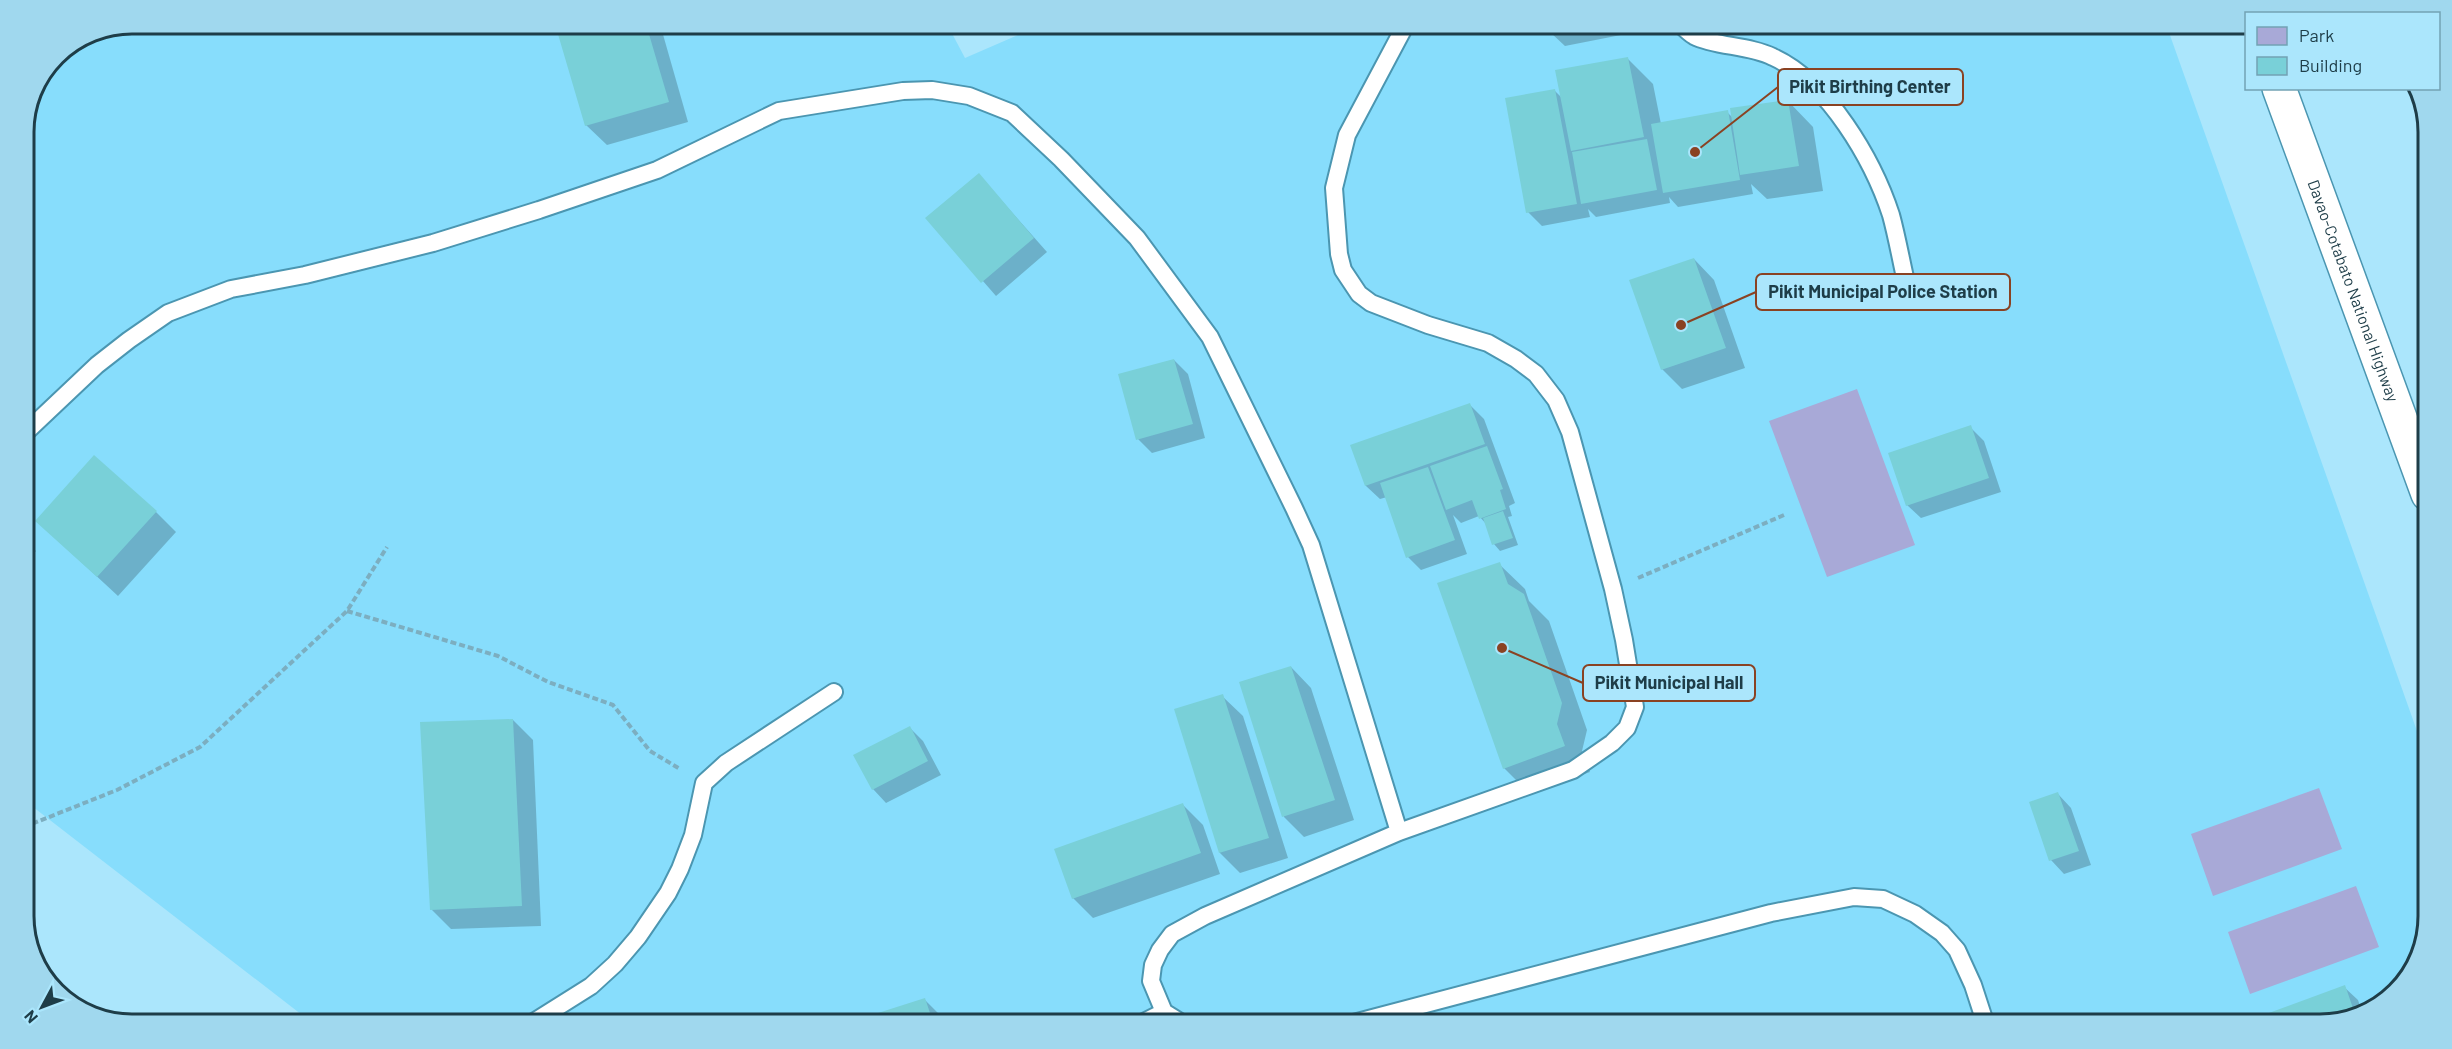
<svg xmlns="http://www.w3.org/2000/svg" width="2452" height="1049" font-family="Barlow,sans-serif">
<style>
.built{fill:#87ddfc}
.green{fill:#a8a9d7}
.shadow{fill:#0003}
.building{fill:#79d0d8}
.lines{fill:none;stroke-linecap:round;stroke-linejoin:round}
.lane-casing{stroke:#4b96b1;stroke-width:20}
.highway-casing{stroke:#4b96b1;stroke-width:36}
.path{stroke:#7caec0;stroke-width:4;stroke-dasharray:6 3;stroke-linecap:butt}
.lane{stroke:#fff;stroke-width:16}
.highway{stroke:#fff;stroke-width:33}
.labels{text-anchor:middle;stroke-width:6;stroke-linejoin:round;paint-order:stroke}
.street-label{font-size:16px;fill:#1e3d48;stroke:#abe6fc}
.rim{fill:none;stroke:#1e3d48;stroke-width:3}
.leader{fill:none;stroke:#8a4222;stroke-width:2}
.callout-dot{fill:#8a4222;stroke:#abe6fc;stroke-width:2}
.callout{fill:#abe6fc;stroke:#8a4222;stroke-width:2}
.callout-label{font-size:18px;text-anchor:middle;font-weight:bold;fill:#1e3d48}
</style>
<rect width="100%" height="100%" fill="#abe6fc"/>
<!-- built -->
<path class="built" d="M133,24H947L965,58L1043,24H2166L2428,762V916L2420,958L2380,1007L2320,1025H315L24,800V126L56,56L91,32Z"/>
<!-- green -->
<path class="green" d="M1857,389L1915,545L1827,577L1769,421Z
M2319,788L2342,849L2213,896L2191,834Z
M2356,886L2379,947L2250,994L2228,932Z"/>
<!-- shadow -->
<path class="shadow" d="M557,24H660L688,122L607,145L586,125Z
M1549,24H1624L1626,34L1565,46L1551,33Z
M1628,59L1653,84L1661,124L1727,112L1733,118L1788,101L1813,127L1823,191L1767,199L1751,184L1753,194L1678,207L1669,197L1670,203L1596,217L1588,209L1590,217L1542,226L1528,212L1554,90L1562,98Z
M979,175L1047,252L996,296L928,218Z
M1694,259L1714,280L1745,368L1682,389L1662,369Z
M1174,360L1188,374L1205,438L1152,453L1138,439Z
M1470,405L1484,419L1515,503L1509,506L1512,516L1508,517L1518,545L1500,551L1494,544L1487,525L1479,516L1461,523L1453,515L1467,554L1421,570L1408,557L1387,497L1380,499L1366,486L1352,446Z
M1970,427L1984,441L2001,492L1921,518L1907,505Z
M156,512L176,532L118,596L37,521Z
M24,539L36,551L24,564Z
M1499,564L1525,589L1529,601L1549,621L1587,730L1582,751L1590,772L1530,794L1504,768Z
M1291,667L1311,688L1354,820L1304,837L1284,817L1241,683Z
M1222,696L1243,716L1288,858L1240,873L1220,853L1176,710Z
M513,720L533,740L541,926L451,929L431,909Z
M910,728L923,741L941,775L886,803L873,789Z
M2058,794L2071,808L2091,865L2064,874L2051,860Z
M1183,805L1203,825L1220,874L1093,918L1073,898Z
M2344,987L2358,1000L2362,1012L2320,1025Z
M924,999L938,1013L942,1025H884Z"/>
<!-- building -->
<path class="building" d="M555,24H646L669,102L585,126Z
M1548,24H1592V25L1550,33Z
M1628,57L1644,137L1571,151L1555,70Z
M1555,89L1577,204L1526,213L1505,98Z
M1788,100L1799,166L1740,175L1730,108Z
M1728,110L1740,180L1663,193L1651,124Z
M1647,139L1657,190L1581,204L1572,152Z
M979,173L1034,238L981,283L925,218Z
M1694,258L1726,348L1661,370L1629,280Z
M1174,359L1193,424L1136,440L1118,374Z
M1470,403L1485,444L1365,486L1350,445Z
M1971,425L1989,478L1906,506L1888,453Z
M1487,446L1503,489L1500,490L1506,509L1479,519L1472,500L1446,510L1430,466Z
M94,455L157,511L97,577L35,521Z
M1428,467L1455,540L1406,558L1380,483Z
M1503,511L1513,538L1492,545L1483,518Z
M1500,562L1508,584L1524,594L1562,703L1557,724L1565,746L1503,769L1437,583Z
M1291,666L1335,800L1282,817L1239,682Z
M1223,694L1269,838L1219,853L1174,709Z
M513,719L522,906L430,910L420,722Z
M910,726L928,761L872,790L853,755Z
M2058,792L2079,851L2049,861L2029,802Z
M1183,803L1201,853L1072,899L1054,849Z
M2345,985L2355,1014L2320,1025H2258L2255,1018Z
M925,998L934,1025H882L878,1013Z"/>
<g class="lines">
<!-- lane casing -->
<g class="lane-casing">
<path id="lane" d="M1680,24C1684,28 1689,33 1694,36C1716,47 1749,45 1773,57C1828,82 1873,160 1891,215C1897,237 1901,260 1906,282
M24,434L97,365L129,340L168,313L231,289L305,275L433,243L539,210L657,170L779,111L903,91L932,90L969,96L1012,113L1061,159L1137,238L1210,337L1294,508L1311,545L1399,832L1573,770L1612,743L1627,728L1635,707L1624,640L1613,589L1570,432L1556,400L1536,374L1516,359L1488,343L1428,325L1371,303L1359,294L1343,270L1339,254L1334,188L1347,135L1406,24
M529,1025L591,986L615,964L638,937L668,893L680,869L693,835L704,783L726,763L834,692
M1138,1025L1164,1012
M1185,1025L1164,1012L1151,981L1153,965L1160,950L1172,934L1205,916L1399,832
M1346,1025L1771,913L1854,897L1883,899L1915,914L1942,933L1957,950L1973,985L1986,1025"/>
</g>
<!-- highway casing -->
<g class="highway-casing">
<g id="highway">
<path id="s1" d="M2279,88L2428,494"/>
</g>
</g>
<!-- path -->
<path class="path" d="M1638,578L1784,515
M347,611L498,656L548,682L613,705L650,751L680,769
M24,827L117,790L200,747L347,611L387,547"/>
<!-- lane -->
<use href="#lane" class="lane"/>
<!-- highway -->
<use href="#highway" class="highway"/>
</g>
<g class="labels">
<!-- street labels -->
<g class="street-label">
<text dy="6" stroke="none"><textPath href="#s1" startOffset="216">Davao-Cotabato National Highway</textPath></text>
</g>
</g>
<!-- crop -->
<path d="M0 0H2452V1049H0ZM132 34H2320A98 98 0 0 1 2418 132V916A98 98 0 0 1 2320 1014H132A98 98 0 0 1 34 916V132A98 98 0 0 1 132 34Z" fill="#a0d8ee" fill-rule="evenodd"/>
<path class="rim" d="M132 34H2320A98 98 0 0 1 2418 132V916A98 98 0 0 1 2320 1014H132A98 98 0 0 1 34 916V132A98 98 0 0 1 132 34Z"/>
<!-- callouts -->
<path class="leader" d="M1695 152L1778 87M1681 325L1756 292M1502 648L1583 683"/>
<g class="callout-dot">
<circle cx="1695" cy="152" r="6"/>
<circle cx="1681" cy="325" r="6"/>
<circle cx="1502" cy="648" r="6"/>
</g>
<g class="callout">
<rect x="1778" y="69" width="185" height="36" rx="6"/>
<rect x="1756" y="274" width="254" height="36" rx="6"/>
<rect x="1583" y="665" width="172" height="36" rx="6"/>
</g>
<g class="callout-label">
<text x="1870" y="93">Pikit Birthing Center</text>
<text x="1883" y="298">Pikit Municipal Police Station</text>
<text x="1669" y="689">Pikit Municipal Hall</text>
</g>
<!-- legend -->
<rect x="2245" y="12" width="195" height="78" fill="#abe6fc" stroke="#73a2b4" stroke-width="1.5"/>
<rect x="2257" y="27" width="30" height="18" fill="#a8a9d7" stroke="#73a2b4" stroke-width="1.5"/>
<text x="2299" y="42" font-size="18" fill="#1e3d48">Park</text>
<rect x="2257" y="57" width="30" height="18" fill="#79d0d8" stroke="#73a2b4" stroke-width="1.5"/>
<text x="2299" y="72" font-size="18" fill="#1e3d48">Building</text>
<!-- north arrow -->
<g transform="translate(42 1007) rotate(229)" stroke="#abe6fc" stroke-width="4.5" paint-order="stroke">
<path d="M0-4.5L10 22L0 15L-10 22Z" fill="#1e3d48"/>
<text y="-9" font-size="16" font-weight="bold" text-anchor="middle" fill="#1e3d48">N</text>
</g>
</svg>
